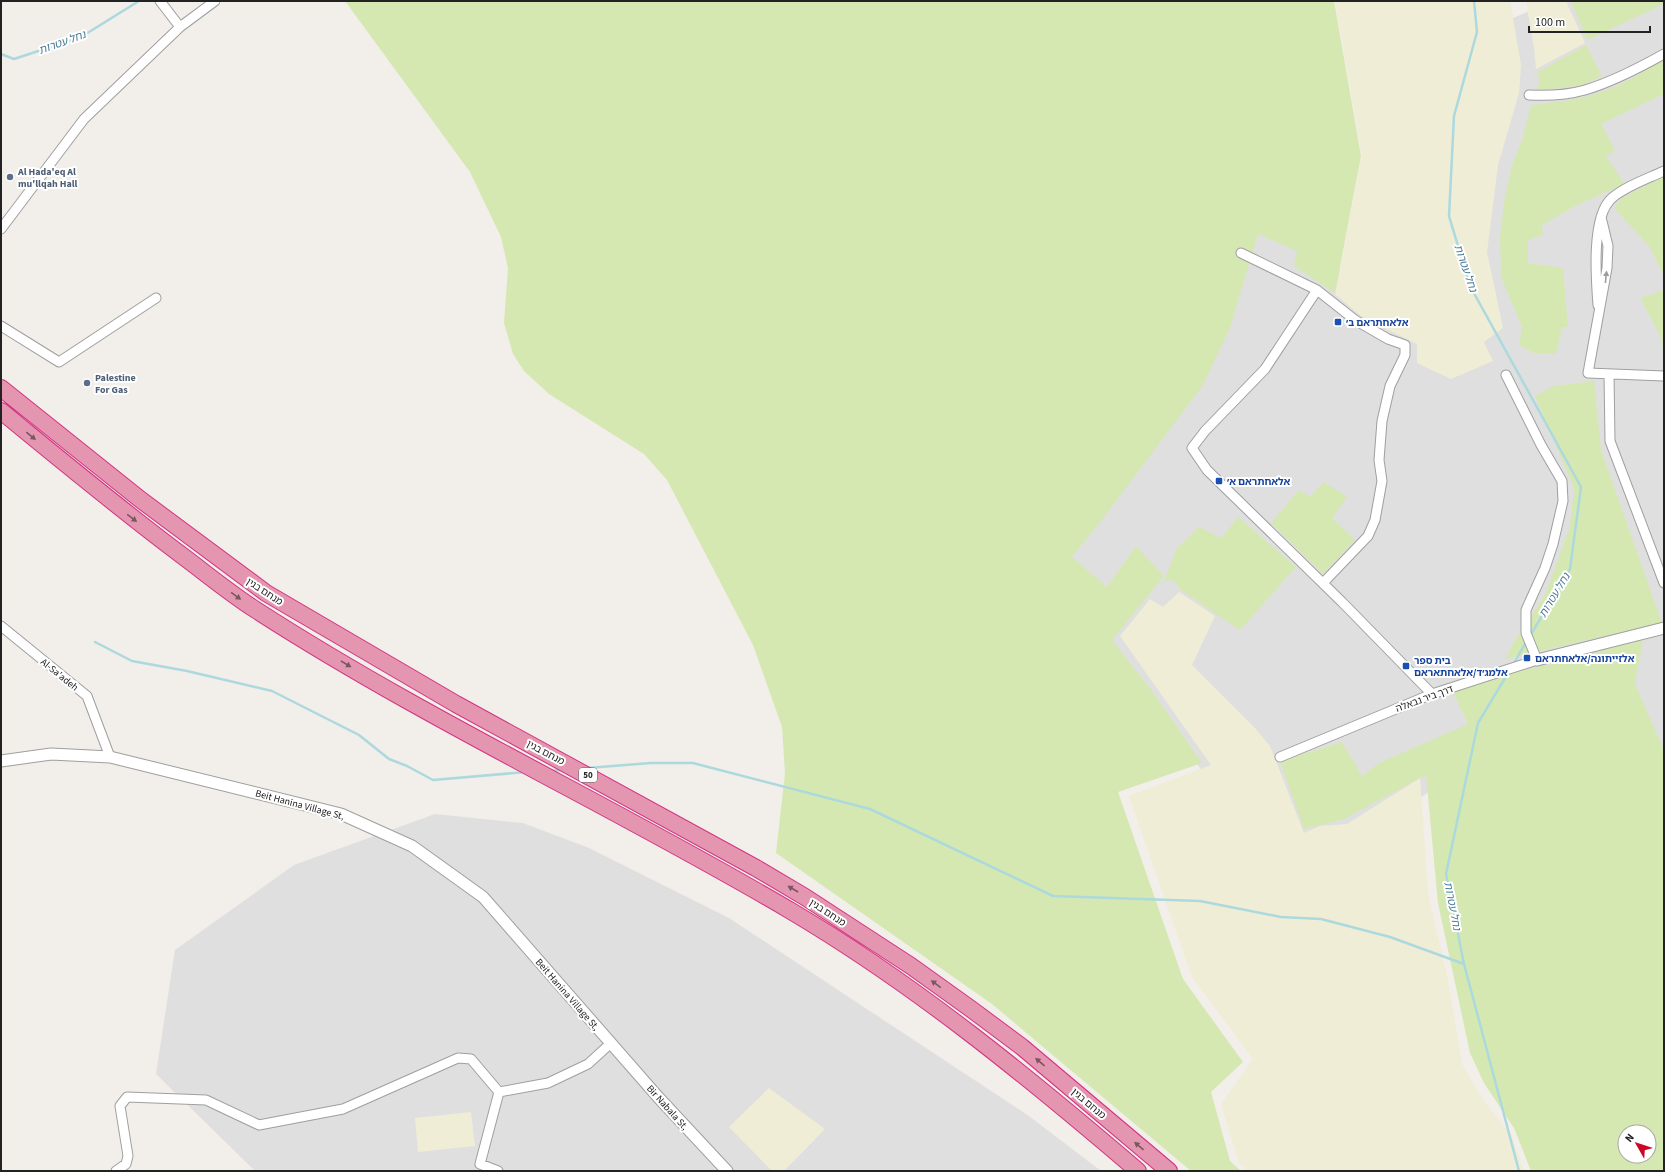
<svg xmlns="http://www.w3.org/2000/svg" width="1665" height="1172" font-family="'Source Sans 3','Noto Sans Hebrew',sans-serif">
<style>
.residential{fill:#e0dfdf}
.farmland{fill:#efedd6}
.grass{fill:#d5e8b2;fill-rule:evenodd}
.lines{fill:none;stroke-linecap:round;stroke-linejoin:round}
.stream{stroke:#acd9dd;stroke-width:2.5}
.minor-casing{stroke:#9f9f9f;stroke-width:11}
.tertiary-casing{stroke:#9f9f9f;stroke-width:13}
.motorway-casing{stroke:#d43283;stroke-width:18}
.minor{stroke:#fff;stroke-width:9}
.tertiary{stroke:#fff;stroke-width:11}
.motorway{stroke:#e496b0;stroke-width:16}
.oneway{fill:#9c9c9c}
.oneway2{fill:#795662}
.service-dot{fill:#5c6f8a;stroke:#fff;stroke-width:1.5}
.transit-dot{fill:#1a4fb4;stroke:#fff;stroke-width:1.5}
.labels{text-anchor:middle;stroke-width:4;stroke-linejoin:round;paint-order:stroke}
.shield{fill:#fff;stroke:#646464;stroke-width:1}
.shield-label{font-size:9px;font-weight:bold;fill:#222}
.service-label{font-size:10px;font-weight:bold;fill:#4e5e75;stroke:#fff;text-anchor:start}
.transit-label{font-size:10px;font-weight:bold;fill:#164399;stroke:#fff;text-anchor:start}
.street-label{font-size:10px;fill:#222;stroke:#fff}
.water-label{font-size:11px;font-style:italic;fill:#477b97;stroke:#fff}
</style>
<rect width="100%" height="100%" fill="#f2eee9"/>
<!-- residential -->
<path class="residential" d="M1552,1H1664V881L1576,684L1311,878L1205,775L1110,643L1057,559L1241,215L1433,318L1504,22Z
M435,814L523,823L589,848L729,918L1029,1116L1101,1171L254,1170L156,1074L175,950L294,865Z"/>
<!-- farmland -->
<path class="farmland" d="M1335,1H1510L1521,65L1519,93L1498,165L1487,252L1503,328L1484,342L1493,361L1451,379L1417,363V344L1362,317L1335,294L1362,156Z
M1526,1H1566L1585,43L1536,69L1534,48Z
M1179,592L1215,616L1192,665L1254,727L1270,746L1304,833L1320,826L1347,824L1420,778L1428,893L1448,980L1462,1064L1484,1101L1512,1136L1524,1171H1249L1239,1163L1221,1104L1253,1059L1192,977L1129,796L1211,765L1120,636L1150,599L1163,607Z
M769,1088L825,1129L784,1171H772L729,1127Z
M471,1112L475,1146L418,1152L415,1118Z"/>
<!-- grass -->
<path class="grass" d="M345,1H1334L1361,156L1335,293L1294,266L1297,251L1258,234L1230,328L1203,385L1101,521L1072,557L1107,587L1136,546L1164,576L1112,640L1152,691L1202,763L1118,792L1183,979L1243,1062L1211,1092L1230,1161L1241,1171H1191L992,1004L776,853L785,773L782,727L753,645L667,480L644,454L549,394L524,371L513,354L504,323L508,268L501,237L470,172Z
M1571,1H1664V4L1587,40Z
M1586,45L1602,76L1583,85L1537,91L1539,82L1538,72Z
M1664,59V94L1601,124L1615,150L1606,156L1624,184L1577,205L1542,225L1543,235L1528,240V263L1563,268L1568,327H1562L1556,354L1534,353L1519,345L1522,327L1501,277L1500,236L1504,202L1512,165L1523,137L1531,105C1555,102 1579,100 1601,92C1623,85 1644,71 1664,59Z
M1664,176V276L1649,246L1614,208L1620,199Z
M1664,290V349H1663L1661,337L1640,298Z
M1594,381L1601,450L1662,623L1506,659L1513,643L1545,595L1570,526L1574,488L1535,396L1553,386Z
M1324,482L1347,497L1332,518L1355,540L1323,574L1271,523L1299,490L1310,497Z
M1238,517L1296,567L1240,630L1181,590L1173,580L1164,581L1177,548L1199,527L1221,538Z
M1643,638L1635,684L1664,750V1171H1531L1514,1128L1484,1083L1470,1053L1438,903L1426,775L1344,819L1304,829L1280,761L1342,742L1362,776L1379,763L1468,724L1453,692L1495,676L1552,664ZM1625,1132H1649V1156H1625Z"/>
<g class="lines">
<!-- stream -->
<path class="stream" d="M1474,1L1477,32L1454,116L1449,216L1470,286L1581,487L1570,569L1530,636
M1,54L14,59L81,37L139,1
M95,642L132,661L187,671L272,691L359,735L389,759L407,766L433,780L526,772
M1513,665L1526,642
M1508,673L1478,723L1446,874L1464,964L1519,1171
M587,768L651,763H693L870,809L1053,896L1200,901L1281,917L1321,919L1390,937L1464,964
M549,771L562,770"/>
<!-- minor casing -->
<g class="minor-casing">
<path id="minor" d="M160,1L180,27
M1529,95C1547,96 1567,95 1585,90C1612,82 1639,68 1664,54
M1601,217L1608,246L1607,268L1588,373L1664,376
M1,229L84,119L180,27L215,1
M1241,253L1317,290L1355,320L1388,339L1405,345V355L1390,386L1382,421L1379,460L1382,481L1375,520L1368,536L1323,583
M1317,290L1265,369L1205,431L1192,448L1207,470L1342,602L1432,694
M1598,305C1596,279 1591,216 1612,198C1626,186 1647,179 1664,171
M1,326L59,362L156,298
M1609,374L1610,441L1664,583
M1,626L87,696L110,757
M1280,757L1432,694L1537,660L1526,633V610L1545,568L1553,544L1563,501L1562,481L1541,445L1506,375
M116,1171L126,1164L128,1156L120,1106L127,1097L206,1100L259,1125L343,1109L458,1058L471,1059L499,1092L548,1083L588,1064L611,1043
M498,1171L480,1164L499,1092"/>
</g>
<!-- tertiary casing -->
<g class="tertiary-casing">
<path id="tertiary" d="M1537,660L1664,628
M1,761L51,754L110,757L341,814L412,846L483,897L658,1097L727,1171"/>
</g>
<!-- motorway casing -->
<g class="motorway-casing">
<path id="motorway" d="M1,388L141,500L266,593L456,704L756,868L805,897L911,966L971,1009L1022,1047L1169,1171
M1,411C61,460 121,510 184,557C208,575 231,594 256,610C428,721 615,807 791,911C916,985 1028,1077 1138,1171"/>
</g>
<!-- minor -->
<use href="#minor" class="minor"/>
<!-- tertiary -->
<use href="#tertiary" class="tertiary"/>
<!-- motorway -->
<use href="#motorway" class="motorway"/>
</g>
<!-- one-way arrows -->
<defs><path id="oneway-solid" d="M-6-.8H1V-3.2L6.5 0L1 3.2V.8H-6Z"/></defs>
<use class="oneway" href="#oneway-solid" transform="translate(1606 277) rotate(-84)"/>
<g class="oneway2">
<use href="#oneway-solid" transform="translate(31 436) rotate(39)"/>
<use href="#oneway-solid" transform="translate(132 518) rotate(37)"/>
<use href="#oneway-solid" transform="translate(236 596) rotate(36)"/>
<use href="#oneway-solid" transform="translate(346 664) rotate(31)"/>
<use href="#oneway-solid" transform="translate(793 889) rotate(-150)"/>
<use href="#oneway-solid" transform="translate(936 984) rotate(-144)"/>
<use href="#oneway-solid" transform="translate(1040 1062) rotate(-140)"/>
<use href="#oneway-solid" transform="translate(1139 1146) rotate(-140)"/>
</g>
<!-- markers -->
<g class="service-dot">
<circle cx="10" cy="177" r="4"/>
<circle cx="87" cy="383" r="4"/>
</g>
<g class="transit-dot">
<rect x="1334" y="318" width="8" height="8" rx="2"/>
<rect x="1215" y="477" width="8" height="8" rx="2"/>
<rect x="1523" y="654" width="8" height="8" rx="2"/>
<rect x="1402" y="662" width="8" height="8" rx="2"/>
</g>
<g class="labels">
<!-- shield labels -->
<rect class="shield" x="579" y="768" width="18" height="14" rx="3"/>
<g class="shield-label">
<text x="588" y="778">50</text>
</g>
<!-- service labels -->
<g class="service-label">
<text x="18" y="175">Al Hada'eq Al<tspan x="18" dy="12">mu'llqah Hall</tspan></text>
<text x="95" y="381">Palestine<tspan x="95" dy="12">For Gas</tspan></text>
</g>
<!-- transit labels -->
<g class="transit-label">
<text x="1346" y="326">אלאחתראם ב׳</text>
<text x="1227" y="485">אלאחתראם א׳</text>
<text x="1535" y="662">אלזייתונה/אלאחתראם</text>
<text x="1414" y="664">בית ספר<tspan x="1414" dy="12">אלמג׳ד/אלאחתאראם</tspan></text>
</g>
<!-- street labels -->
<g class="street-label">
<text transform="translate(265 591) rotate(33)" y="4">מנחם בגין</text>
<text transform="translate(60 674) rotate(39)" y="4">Al-Sa'adeh</text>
<text transform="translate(1424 698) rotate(-20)" y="4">דרך ביר נבאלה</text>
<text transform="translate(546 752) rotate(28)" y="4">מנחם בגין</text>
<text transform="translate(300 804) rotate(15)" y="4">Beit Hanina Village St,</text>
<text transform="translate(828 912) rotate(33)" y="4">מנחם בגין</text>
<text transform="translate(568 994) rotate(49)" y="4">Beit Hanina Village St,</text>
<text transform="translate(1089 1103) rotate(40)" y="4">מנחם בגין</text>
<text transform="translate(668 1107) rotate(48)" y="4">Bir Nabala St,</text>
</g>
<!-- water labels -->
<g class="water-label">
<text transform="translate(62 42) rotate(-20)" y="4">נחל עטרות</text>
<text transform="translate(1466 268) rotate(71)" y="4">נחל עטרות</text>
<text transform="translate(1554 595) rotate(-59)" y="4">נחל עטרות</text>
<text transform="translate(1453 906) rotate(79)" y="4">נחל עטרות</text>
</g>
</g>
<!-- border -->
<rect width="1665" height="1172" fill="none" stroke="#222222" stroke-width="4"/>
<!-- north arrow -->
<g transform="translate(1637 1144) rotate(309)"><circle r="19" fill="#ffffff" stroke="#a7a7a7"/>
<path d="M0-3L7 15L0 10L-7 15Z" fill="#cb0927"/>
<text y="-6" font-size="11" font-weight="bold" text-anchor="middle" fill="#222222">N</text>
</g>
<!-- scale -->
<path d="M1529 26v6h121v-6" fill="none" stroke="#222222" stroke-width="2"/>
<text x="1535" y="26" font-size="12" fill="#222222" stroke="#ffffff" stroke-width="3" paint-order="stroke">100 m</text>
</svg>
